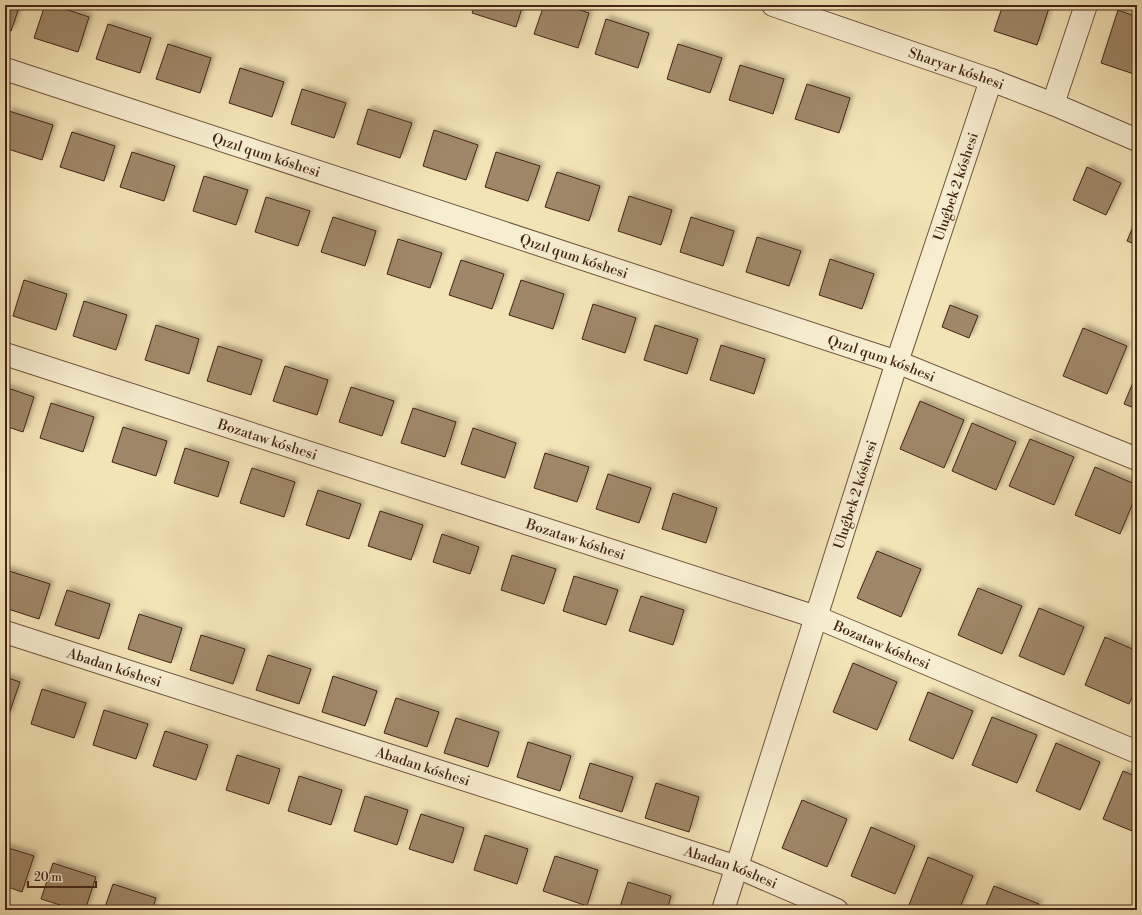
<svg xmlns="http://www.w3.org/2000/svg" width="1142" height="915" font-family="'Libre Bodoni',serif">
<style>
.building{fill:#9f8869;stroke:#432416;filter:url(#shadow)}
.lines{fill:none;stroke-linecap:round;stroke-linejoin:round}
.street-casing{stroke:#6f543e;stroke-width:24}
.street{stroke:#f7edd0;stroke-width:22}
.labels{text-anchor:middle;stroke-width:3;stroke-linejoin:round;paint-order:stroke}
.street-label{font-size:14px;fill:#432416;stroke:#f7edd0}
</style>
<defs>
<filter id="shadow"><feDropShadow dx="3.5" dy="-3.5" stdDeviation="2" flood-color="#0004"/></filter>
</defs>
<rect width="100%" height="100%" fill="#f3e4b6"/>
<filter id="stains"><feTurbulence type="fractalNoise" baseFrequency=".005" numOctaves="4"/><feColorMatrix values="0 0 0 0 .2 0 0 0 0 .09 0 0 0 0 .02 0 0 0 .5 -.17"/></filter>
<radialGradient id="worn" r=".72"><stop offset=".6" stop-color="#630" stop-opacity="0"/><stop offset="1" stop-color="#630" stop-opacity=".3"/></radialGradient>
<!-- building -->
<path class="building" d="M5,5H20L11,31L5,29Z
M45,5H53L89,17L78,52L34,38Z
M475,5H523L516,27L472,13Z
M544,5H565L589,13L578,48L534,34Z
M1003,5H1050L1037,45L994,31Z
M1118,10L1137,17V75L1101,63Z
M606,19L649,33L638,68L595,54Z
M108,24L151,38L140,73L96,59Z
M168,44L211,58L200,93L156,79Z
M678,44L722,58L710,93L667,79Z
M740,65L784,79L773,114L729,100Z
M240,68L284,82L272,117L229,103Z
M807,84L850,98L839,133L795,119Z
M302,89L346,103L334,138L291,124Z
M368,109L412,123L400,158L357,144Z
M9,111L53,125L42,160L5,148V124Z
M434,130L478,145L466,180L423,166Z
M72,132L115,146L104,181L60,167Z
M132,152L175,166L164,201L120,187Z
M496,152L540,166L528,201L485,187Z
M1087,167L1121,183L1106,215L1073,200Z
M557,172L600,186L589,221L545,207Z
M204,176L248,190L236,225L193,211Z
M629,196L672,210L661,245L618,231Z
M266,197L310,211L298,246L255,232Z
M333,217L376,231L365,266L321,252Z
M691,217L734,231L723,266L680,252Z
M1137,217V245L1127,241Z
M757,237L801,251L789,286L746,272Z
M398,239L442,253L430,288L387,274Z
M830,259L874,274L862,309L819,295Z
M461,260L504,274L492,309L449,295Z
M24,280L67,294L56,330L13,316Z
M521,280L564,294L553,329L509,315Z
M84,301L127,315L116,350L73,336Z
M593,304L636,318L625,353L582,339Z
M950,305L978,316L969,338L942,327Z
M156,325L199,339L189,374L145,360Z
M655,325L698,339L687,374L644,360Z
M1083,328L1127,346L1107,394L1063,376Z
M721,345L765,359L754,394L710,380Z
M218,346L262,360L251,395L207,381Z
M285,366L328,380L317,415L273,401Z
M1137,373V409L1124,404Z
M5,387L34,397L23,432L5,426Z
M351,387L394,401L382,436L339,422Z
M920,401L964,420L944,468L900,449Z
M51,403L94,417L83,452L40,438Z
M413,408L456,422L445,457L401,443Z
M972,423L1016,442L996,490L952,471Z
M123,427L167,441L156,476L112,462Z
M473,428L516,443L505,478L461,464Z
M1030,439L1074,457L1054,505L1009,486Z
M185,448L229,462L218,497L174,483Z
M545,453L589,467L577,502L534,488Z
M1095,467L1137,485V493L1120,534L1075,515Z
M252,468L295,482L284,517L240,503Z
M608,474L651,488L639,523L596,509Z
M318,490L361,504L349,539L306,525Z
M673,493L717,508L706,543L662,529Z
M380,511L423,525L411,560L368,546Z
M442,534L479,547L470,574L433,562Z
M877,551L921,569L901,617L857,598Z
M512,555L556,569L544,604L501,590Z
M6,570L50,584L39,619L5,608V574Z
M574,576L618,590L606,625L563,611Z
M978,588L1022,606L1002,654L958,635Z
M67,590L110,604L99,639L55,625Z
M641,596L684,610L673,645L629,631Z
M1039,608L1084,627L1064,675L1019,656Z
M139,614L182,628L171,663L128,649Z
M201,635L245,649L233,684L190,670Z
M1105,637L1137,651V686L1129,704L1085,685Z
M268,655L311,669L299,704L256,690Z
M853,663L897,682L877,730L833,712Z
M333,676L377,691L365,726L322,712Z
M5,677L20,682L8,717L5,716Z
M42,689L86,703L74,738L31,724Z
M928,692L973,711L953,759L909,740Z
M396,698L439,712L427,747L384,733Z
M104,710L148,724L136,759L93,745Z
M992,717L1037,735L1017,783L972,765Z
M456,718L499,732L488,767L444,753Z
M165,731L208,745L196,780L153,766Z
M528,742L571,756L560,791L517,777Z
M1056,743L1100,762L1080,810L1036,791Z
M237,755L280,769L269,804L226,790Z
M590,763L633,777L622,812L579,798Z
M1123,771L1137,777V833L1103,819Z
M299,776L342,790L331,825L288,811Z
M656,783L699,797L689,832L645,818Z
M365,796L408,810L397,845L354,831Z
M802,800L847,819L827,867L782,848Z
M421,814L464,828L453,863L409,849Z
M871,827L915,846L895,894L851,876Z
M485,835L528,849L517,884L474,870Z
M5,847L34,856L22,892L5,886Z
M555,856L598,870L587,906L543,891Z
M928,857L973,876L959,910H921L909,905Z
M53,863L96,877L85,910H76L41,899Z
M628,882L671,896L667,910H619Z
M113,884L156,898L152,910H104Z
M994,886L1039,904L1037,910H984Z"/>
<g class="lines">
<!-- street casing -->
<g class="street-casing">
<g id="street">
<path id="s1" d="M773,5L991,80L1053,104L1137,140"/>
<path id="s2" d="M5,69L897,362L1137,459"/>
<path d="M1053,104L1086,5"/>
<path id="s3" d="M5,354L816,617L1137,752"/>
<path id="s4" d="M5,632L737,867L837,910"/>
<path id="s5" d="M723,910L897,362L991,80"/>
</g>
</g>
<!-- street -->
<use href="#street" class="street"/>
</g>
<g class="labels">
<!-- street labels -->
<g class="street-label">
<text dy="5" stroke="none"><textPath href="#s1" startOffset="194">Sharyar kóshesi</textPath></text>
<text dy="5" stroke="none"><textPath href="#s2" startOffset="275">Qızıl qum kóshesi</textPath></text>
<text dy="5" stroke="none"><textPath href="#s5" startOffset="760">Uluǵbek 2 kóshesi</textPath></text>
<text dy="5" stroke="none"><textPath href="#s2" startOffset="599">Qızıl qum kóshesi</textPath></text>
<text dy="5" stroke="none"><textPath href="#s2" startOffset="923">Qızıl qum kóshesi</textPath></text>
<text dy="5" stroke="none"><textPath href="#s3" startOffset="276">Bozataw kóshesi</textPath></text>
<text dy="5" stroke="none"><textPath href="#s5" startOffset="436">Uluǵbek 2 kóshesi</textPath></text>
<text dy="5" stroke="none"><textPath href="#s3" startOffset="600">Bozataw kóshesi</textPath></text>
<text dy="5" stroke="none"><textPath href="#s3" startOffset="924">Bozataw kóshesi</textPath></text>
<text dy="5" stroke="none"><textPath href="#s4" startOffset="115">Abadan kóshesi</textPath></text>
<text dy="5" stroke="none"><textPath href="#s4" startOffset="439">Abadan kóshesi</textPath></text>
<text dy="5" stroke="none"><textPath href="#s4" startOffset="763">Abadan kóshesi</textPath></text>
</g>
</g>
<!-- margin -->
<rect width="1142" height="915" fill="none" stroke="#f3e4b6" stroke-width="20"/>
<rect x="6" y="6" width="1130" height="903" fill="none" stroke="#432416" stroke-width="2"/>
<rect x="10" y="10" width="1122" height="895" fill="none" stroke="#432416"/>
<!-- scale -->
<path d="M28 881v6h68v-6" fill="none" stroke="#432416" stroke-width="2"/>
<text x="34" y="881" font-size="12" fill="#432416" stroke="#f7edd0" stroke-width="3" paint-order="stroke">20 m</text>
<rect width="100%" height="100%" filter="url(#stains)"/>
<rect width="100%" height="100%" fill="url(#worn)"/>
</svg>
